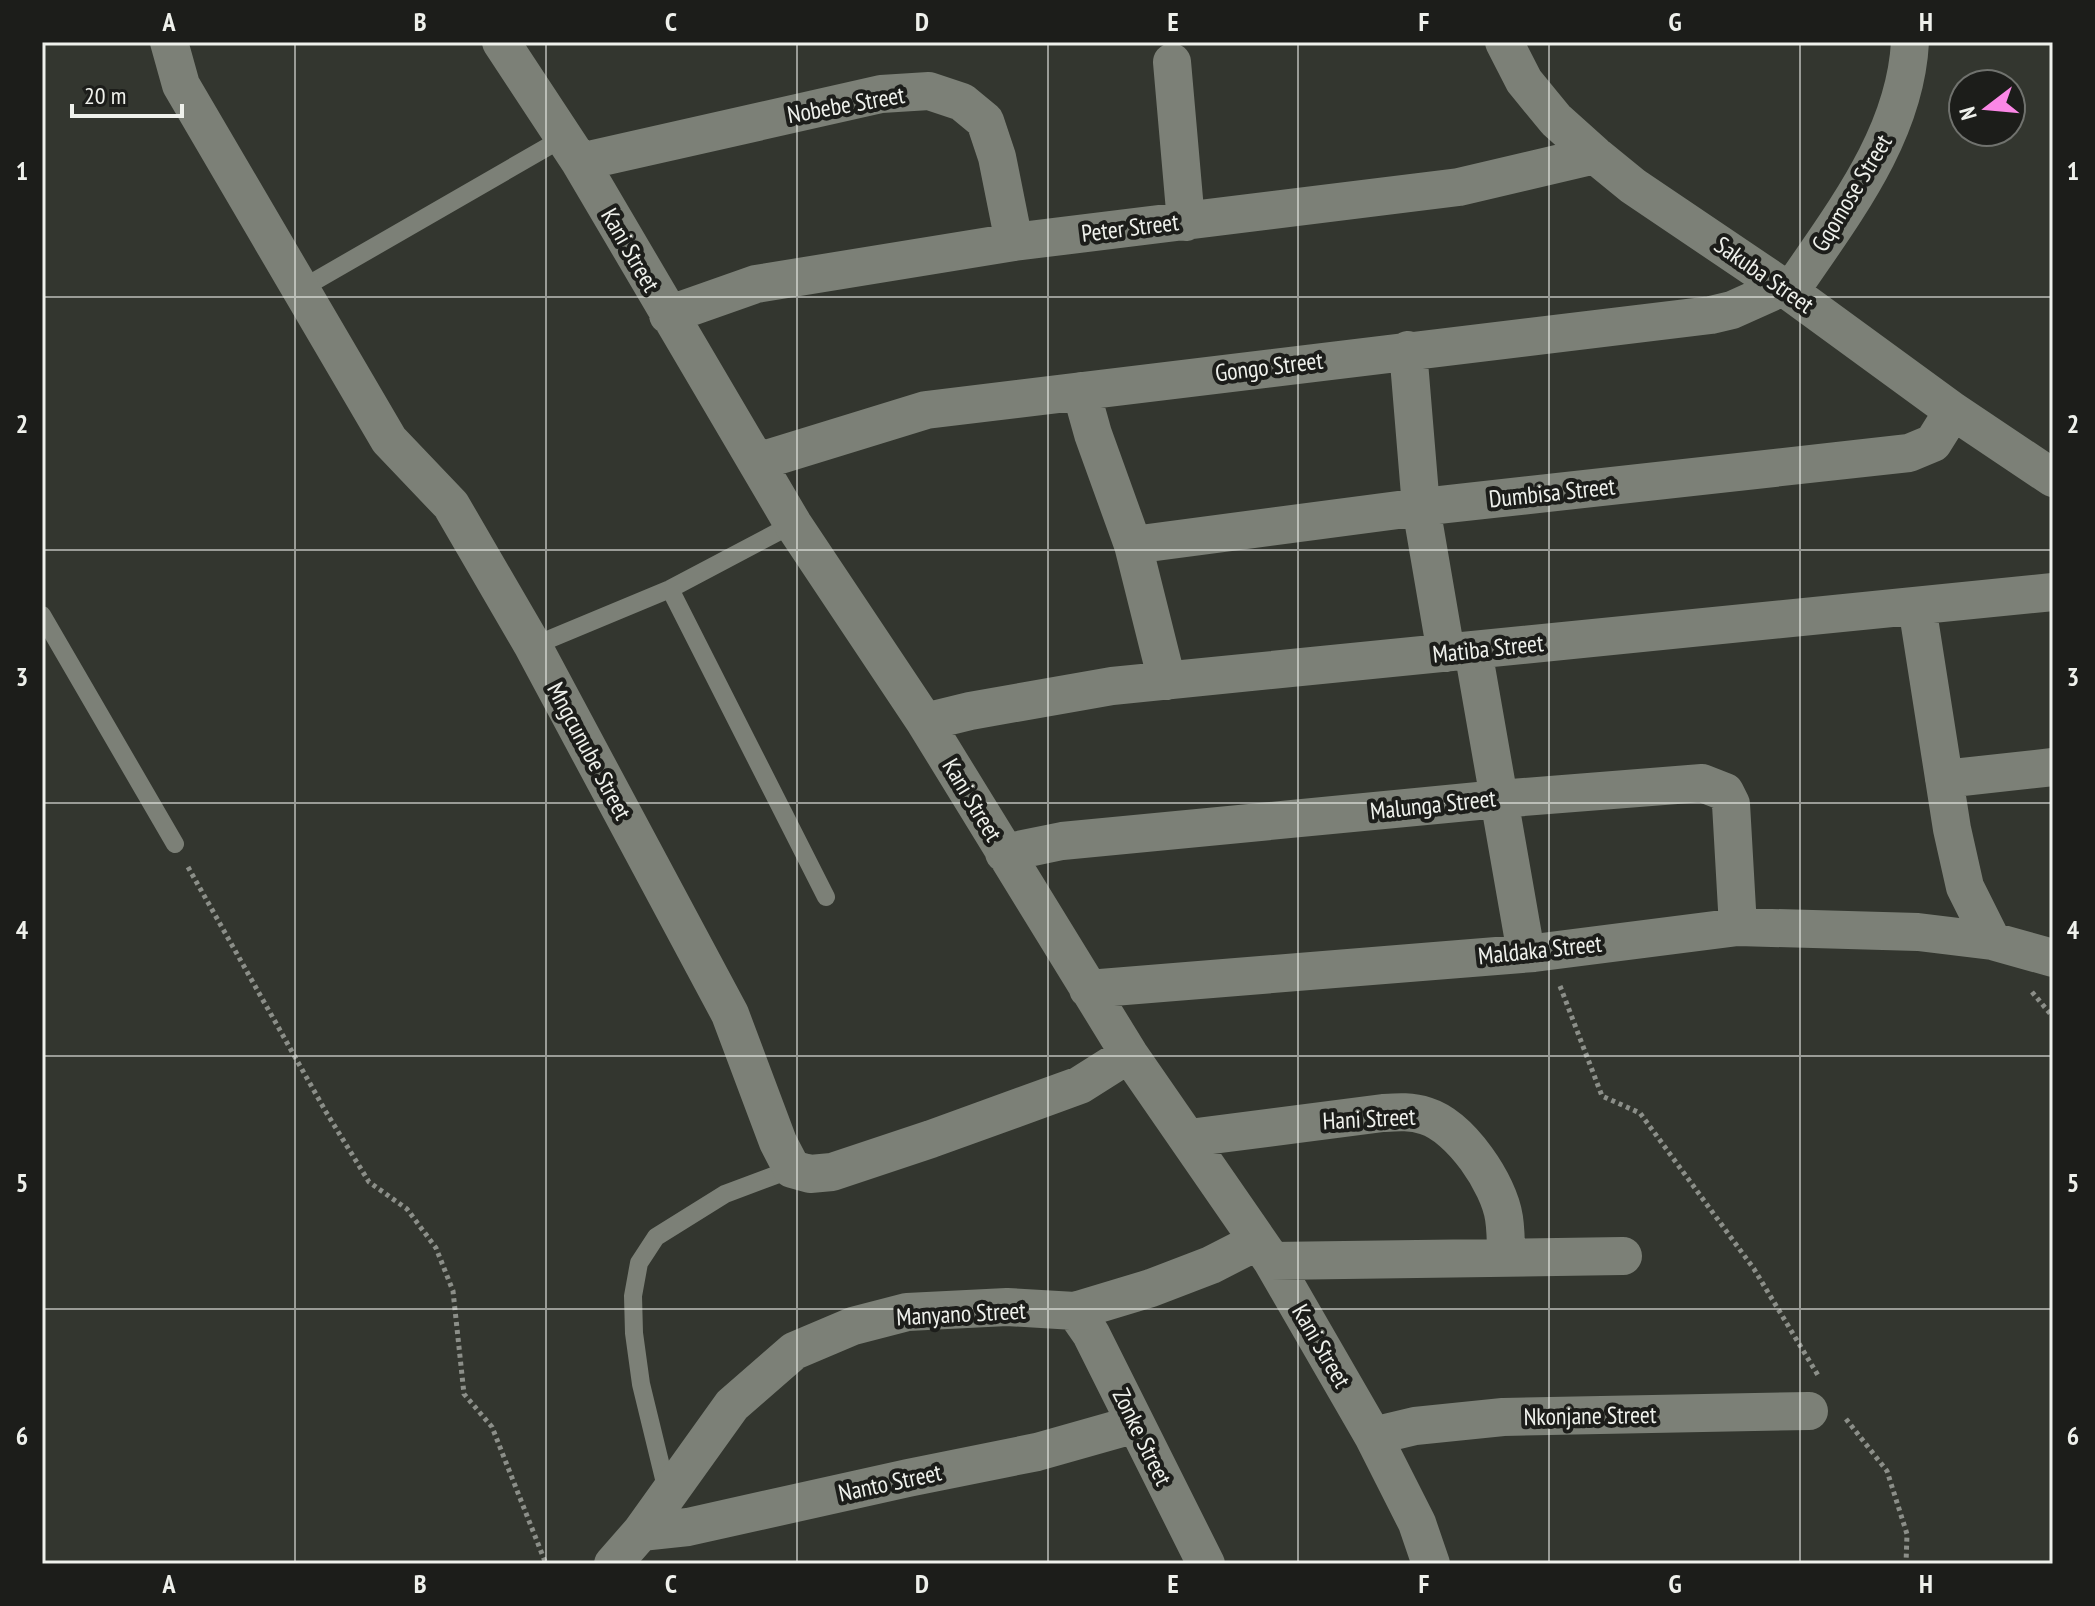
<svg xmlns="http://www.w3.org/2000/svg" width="2095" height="1606" font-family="'PT Sans Narrow',sans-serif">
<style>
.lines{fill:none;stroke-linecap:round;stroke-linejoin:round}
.path{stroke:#8c8f89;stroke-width:5;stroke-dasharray:4 4;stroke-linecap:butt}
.lane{stroke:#7c8077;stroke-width:18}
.street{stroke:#7c8077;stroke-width:38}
.grid{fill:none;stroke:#eff1ec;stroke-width:2;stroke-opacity:0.55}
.labels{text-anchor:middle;stroke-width:8;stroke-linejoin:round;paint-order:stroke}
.street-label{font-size:24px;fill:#eff1ec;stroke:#1c1d1a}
.neatline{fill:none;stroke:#eff1ec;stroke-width:3}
.grid-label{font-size:26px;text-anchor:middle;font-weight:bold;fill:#eff1ec}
</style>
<rect width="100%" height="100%" fill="#33362f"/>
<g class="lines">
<!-- path -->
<path class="path" d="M188,867L326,1112L369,1182L407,1209L436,1248L453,1291L464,1394L492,1427L546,1564
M1560,986L1602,1096L1640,1113L1754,1269L1819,1377
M2032,992L2053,1017
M1846,1419L1887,1471L1907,1534L1906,1564"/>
<!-- lane -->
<path class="lane" d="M301,289L563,138
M670,589L826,897
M42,615L175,844
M533,646L670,589L793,524
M667,1491L641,1384L634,1333L633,1296L639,1263L656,1237L725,1194L792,1169"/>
<!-- street -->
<path class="street" d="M169,42L181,85L389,440L451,505L533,646L730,1014L778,1142L792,1169L810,1174L832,1172L931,1139L1080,1085L1129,1054
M501,42L580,162L793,524L925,722L1129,1054L1272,1261L1373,1436L1417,1523L1431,1564
M1504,42L1524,81L1556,120L1595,155L1633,186L1790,292L1953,411L2053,478
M1172,62L1186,222
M580,162L881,94L929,91L962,102L985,121L997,157L1014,242
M1790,292C1841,216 1905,137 1910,42
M668,315L756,284L1014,242L1459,187L1595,155
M1408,350L1421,507L1446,653
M1081,391L1093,434L1133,545L1167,681
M757,462L926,410L1711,315L1732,310L1783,287
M1133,545L1421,507L1909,453L1933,443L1953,411
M1917,606L1952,829L1965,887L1992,941
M1473,650L1526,953
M925,722L970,711L1112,686L2053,592
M1944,779L2053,767
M1004,853L1062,841L1499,799L1702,783L1725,792L1731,804L1738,927
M1088,989L1534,953L1738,927L1918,932L1992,941L2053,958
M1189,1138L1383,1113C1398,1112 1411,1111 1426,1116C1461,1127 1499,1184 1504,1218C1506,1231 1506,1244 1506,1256
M1272,1261L1623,1256
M1075,1311L1091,1334L1206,1564
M1373,1436L1415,1426L1503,1417L1809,1411
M641,1532L688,1527L908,1478L1037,1452L1136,1424
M613,1564L641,1532L732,1405L794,1351L853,1326L907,1312L1007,1307L1075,1311L1151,1288L1211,1265L1258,1241"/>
</g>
<!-- grid -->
<path class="grid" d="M295,42V1564M546,42V1564M797,42V1564M1048,42V1564M1298,42V1564M1549,42V1564M1800,42V1564M42,297H2053M42,550H2053M42,803H2053M42,1056H2053M42,1309H2053"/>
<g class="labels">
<!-- street labels -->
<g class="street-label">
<text transform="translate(846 105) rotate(-10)" y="8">Nobebe Street</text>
<text transform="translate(1852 193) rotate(-59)" y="8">Gqomose Street</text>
<text transform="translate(1130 228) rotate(-7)" y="8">Peter Street</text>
<text transform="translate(630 250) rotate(60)" y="8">Kani Street</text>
<text transform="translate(1764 275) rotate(35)" y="8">Sakuba Street</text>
<text transform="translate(1269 367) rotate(-7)" y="8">Gongo Street</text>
<text transform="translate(1552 493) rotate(-6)" y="8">Dumbisa Street</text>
<text transform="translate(1488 649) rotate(-6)" y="8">Matiba Street</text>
<text transform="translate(589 751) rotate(62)" y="8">Mngcunube Street</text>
<text transform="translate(972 800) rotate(59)" y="8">Kani Street</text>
<text transform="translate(1433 805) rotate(-6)" y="8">Malunga Street</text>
<text transform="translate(1540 950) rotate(-6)" y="8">Maldaka Street</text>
<text transform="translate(1369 1119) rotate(-3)" y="8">Hani Street</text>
<text transform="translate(961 1314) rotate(-3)" y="8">Manyano Street</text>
<text transform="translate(1321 1346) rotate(60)" y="8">Kani Street</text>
<text transform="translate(1590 1416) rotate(-1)" y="8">Nkonjane Street</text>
<text transform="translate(1142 1437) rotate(64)" y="8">Zonke Street</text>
<text transform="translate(890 1483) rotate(-12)" y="8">Nanto Street</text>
</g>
</g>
<!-- border -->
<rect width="2095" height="1606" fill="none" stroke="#1c1d1a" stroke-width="88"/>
<!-- north arrow -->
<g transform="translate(1987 108) rotate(254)"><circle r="38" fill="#1c1d1a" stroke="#70726e" stroke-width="2"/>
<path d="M0-6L14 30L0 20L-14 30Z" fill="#fb87e6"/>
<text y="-12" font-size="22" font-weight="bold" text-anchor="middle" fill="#eff1ec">N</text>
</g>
<!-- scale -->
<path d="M72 104v12h110v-12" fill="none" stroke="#eff1ec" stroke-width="4"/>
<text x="84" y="104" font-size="24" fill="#eff1ec" stroke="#1c1d1a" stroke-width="6" paint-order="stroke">20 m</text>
<rect x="44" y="44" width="2007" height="1518" class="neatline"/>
<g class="grid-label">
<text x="169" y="31">A</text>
<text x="420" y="31">B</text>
<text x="671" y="31">C</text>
<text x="922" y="31">D</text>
<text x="1173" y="31">E</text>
<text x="1424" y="31">F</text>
<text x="1675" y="31">G</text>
<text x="1926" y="31">H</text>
<text x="22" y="180">1</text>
<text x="2073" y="180">1</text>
<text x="22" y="433">2</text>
<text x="2073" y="433">2</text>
<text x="22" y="686">3</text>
<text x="2073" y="686">3</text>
<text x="22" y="939">4</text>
<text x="2073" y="939">4</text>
<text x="22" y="1192">5</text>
<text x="2073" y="1192">5</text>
<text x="22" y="1445">6</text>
<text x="2073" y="1445">6</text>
<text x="169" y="1593">A</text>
<text x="420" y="1593">B</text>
<text x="671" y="1593">C</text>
<text x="922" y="1593">D</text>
<text x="1173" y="1593">E</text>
<text x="1424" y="1593">F</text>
<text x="1675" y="1593">G</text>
<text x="1926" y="1593">H</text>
</g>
</svg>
